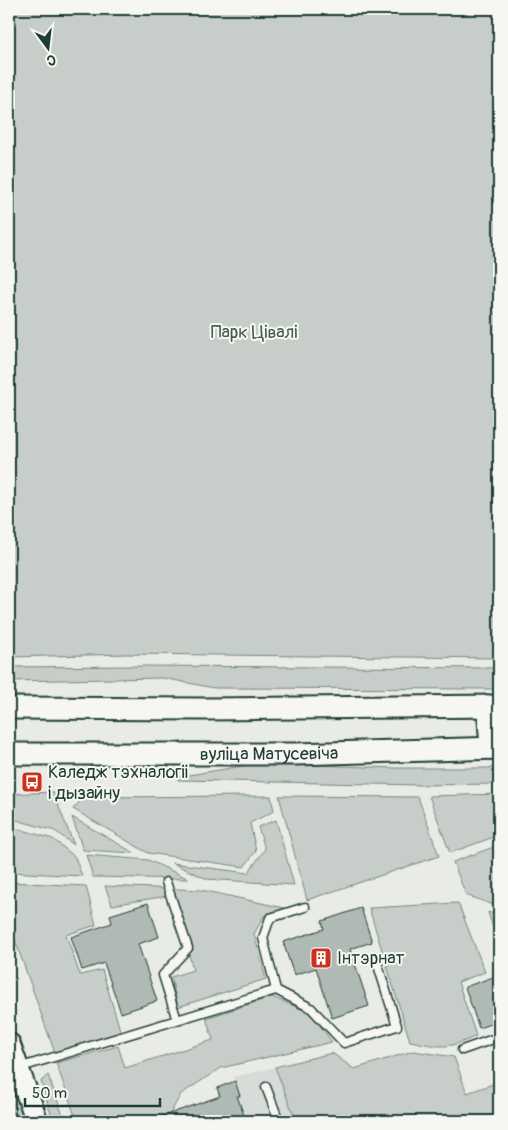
<svg xmlns="http://www.w3.org/2000/svg" width="508" height="1130" font-family="Pangolin,sans-serif">
<style>
.built{fill:#d8dcd8}
.green{fill:#c7cec9;stroke:#73867e}
.building{fill:#b0bab5;stroke:#1f3d34}
.lines{fill:none;stroke-linecap:round;stroke-linejoin:round}
.service-casing{stroke:#1f3d34;stroke-width:11}
.secondary-casing{stroke:#1f3d34;stroke-width:25}
.service{stroke:#f6f6f2;stroke-width:8}
.secondary{stroke:#f6f6f2;stroke-width:21}
.labels{text-anchor:middle;stroke-width:4;stroke-linejoin:round;paint-order:stroke}
.park-label{font-size:18px;fill:#415a52;stroke:#f6f6f2}
.street-label{font-size:18px;fill:#1f3d34;stroke:#f6f6f2}
.poi-label{font-size:18px;fill:#1f3d34;stroke:#f6f6f2;text-anchor:start}
</style>
<rect width="100%" height="100%" fill="#e9ebe7"/>
<filter id="ink" filterUnits="userSpaceOnUse"><feTurbulence type="fractalNoise" baseFrequency=".02" numOctaves="2"/><feDisplacementMap in="SourceGraphic" scale="10" xChannelSelector="R" yChannelSelector="G"/><feConvolveMatrix kernelMatrix="1 2 1 2 8 2 1 2 1" color-interpolation-filters="sRGB"/></filter>
<g filter="url(#ink)">
<!-- built -->
<path class="built" d="M275,1067L296,1121H181L177,1111L219,1097L217,1088L235,1081L233,1077Z"/>
<!-- green -->
<path class="green" d="M9,9H499V658L127,654L9,657Z
M136,666L499,668V689L214,688L163,678L9,681V667Z
M260,763L395,768H499V784L420,785L178,780L177,777Z
M53,792L74,845L55,831L9,818V794Z
M499,794V835L450,853L429,796Z
M271,796L274,811L250,823L256,851L244,867L148,853L73,809L84,797Z
M279,796L418,797L439,856L307,900Z
M72,817L134,853L83,850Z
M276,820L294,885L207,879L172,863L248,873L265,849L258,827Z
M9,826L53,839L75,857L82,876L9,872Z
M499,845V907L466,895L453,862Z
M86,855L148,860L189,879L93,877Z
M9,882L86,886L96,925L66,935L80,975L102,970L121,1033L55,1053L9,923Z
M105,886L201,890L289,909L264,916L254,934L266,979L178,1007L171,977L193,970L173,895L112,905Z
M458,903L485,972L458,982L476,1036C447,1050 441,1047 410,1041L369,908Z
M488,912L499,916V947Z
M272,997L311,1013L332,1042L221,1068L181,1094L166,1121H77L56,1063L118,1046L125,1068L213,1040L206,1018Z
M413,1051L454,1057L467,1093L499,1082V1121H296L275,1067L332,1053L354,1069Z
M48,1075L65,1121H53L41,1081Z
M9,1079L14,1083L26,1121H15L9,1104Z"/>
<!-- building -->
<path class="building" d="M148,903L159,937L138,944L157,1001L121,1013L104,963L82,970L71,937L112,923L110,915Z
M361,908L372,942L350,949L369,1006L332,1018L316,968L294,975L283,942L324,929L322,921Z
M499,975V1021L479,1028L465,987Z
M235,1081L240,1096H237L246,1121H155V1119L220,1096L217,1088Z"/>
<g class="lines">
<!-- service casing -->
<g class="service-casing">
<path id="service" d="M166,882L188,948L163,975L177,1020
M276,990L263,938L270,918L305,907
M462,1050L499,1037
M18,1068L276,990L311,1008L344,1043L397,1026L376,959
M266,1087L279,1121"/>
</g>
<!-- secondary casing -->
<g class="secondary-casing">
<g id="secondary">
<path d="M488,706L491,748"/>
<path d="M9,708L204,709L499,706"/>
<path id="s1" d="M9,754H295L499,748"/>
<path d="M9,1044L37,1121"/>
</g>
</g>
<!-- service -->
<use href="#service" class="service"/>
<!-- secondary -->
<use href="#secondary" class="secondary"/>
</g>
</g>
<!-- icons -->
<defs>
<g id="bus-square" transform="scale(1.125)"><rect x="-9" y="-9" width="18" height="18" rx="4" fill="#c8321e" stroke="#f6f6f2"/><path d="M-5-6H5V4H4V6H2V4H-2V6H-4V4H-5ZM-3.5-4V0h7V-4ZM-3.5 1.2v1.5H-2V1.2ZM2 1.2v1.5H3.5V1.2Z" fill="#fff"/></g>
<g id="building-square" transform="scale(1.125)"><rect x="-9" y="-9" width="18" height="18" rx="4" fill="#c8321e" stroke="#f6f6f2"/><path d="M-4-6H4V6H1V3H-1V6H-4ZM-2.5-4.3h1.7v1.8h-1.7ZM.8-4.3h1.7v1.8H.8ZM-2.5-1h1.7V.8h-1.7ZM.8-1h1.7V.8H.8Z" fill="#fff"/></g>
</defs>
<g fill-rule="evenodd">
<use href="#bus-square" x="32" y="782"/>
<use href="#building-square" x="321" y="958"/>
</g>
<g class="labels">
<!-- park labels -->
<g class="park-label">
<text x="254" y="338">Парк Цівалі</text>
</g>
<!-- street labels -->
<g class="street-label">
<text dy="6" stroke="none"><textPath href="#s1" startOffset="260">вуліца Матусевіча</textPath></text>
</g>
<!-- poi labels -->
<g class="poi-label">
<text x="48" y="778">Каледж тэхналогіі<tspan x="48" dy="21">і дызайну</tspan></text>
<text x="337" y="964">Інтэрнат</text>
</g>
</g>
<!-- margin -->
<rect width="508" height="1130" fill="none" stroke="#f6f6f2" stroke-width="30"/>
<rect x="15" y="15" width="478" height="1100" fill="none" stroke="#1f3d34" stroke-width="2" filter="url(#ink)"/>
<!-- north arrow -->
<g transform="translate(48 48) rotate(165)" stroke="#f6f6f2" stroke-width="4" paint-order="stroke">
<path d="M0-4L9 19L0 12L-9 19Z" fill="#1f3d34"/>
<text y="-8" font-size="14" font-weight="bold" text-anchor="middle" fill="#1f3d34">С</text>
</g>
<!-- scale -->
<path d="M25 1098v8h135v-8" fill="none" stroke="#1f3d34" stroke-width="2.5"/>
<text x="32" y="1098" font-size="15" fill="#1f3d34" stroke="#f6f6f2" stroke-width="4" paint-order="stroke">50 m</text>
</svg>
